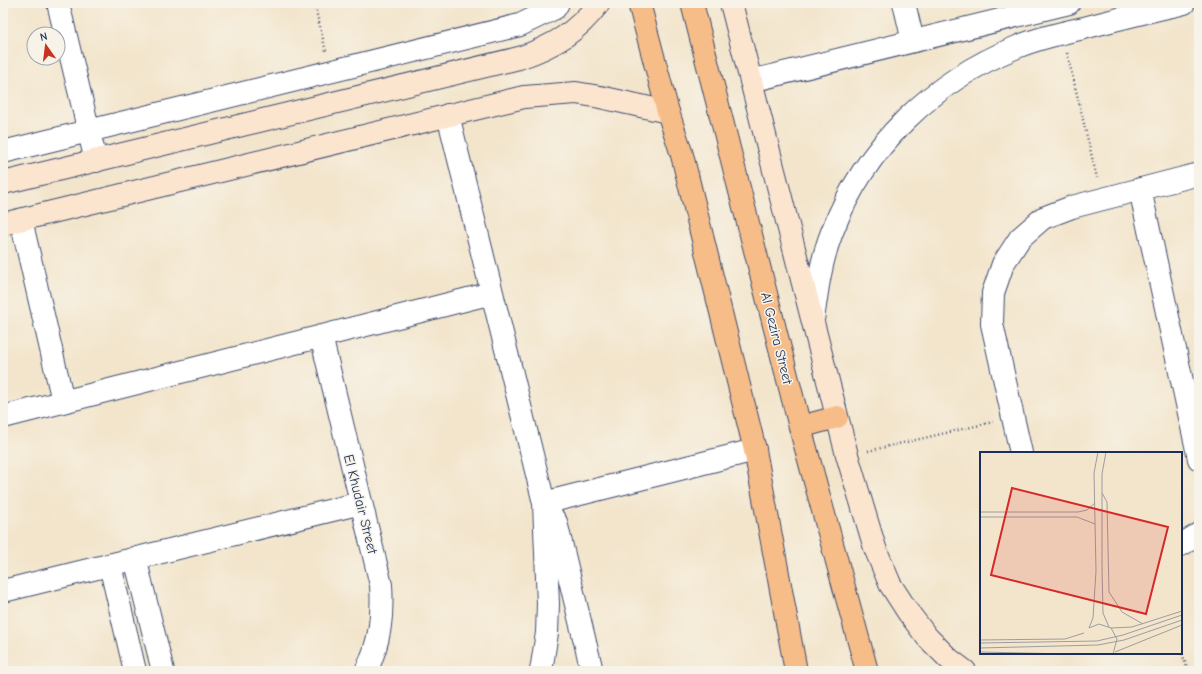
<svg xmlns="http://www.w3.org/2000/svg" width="1202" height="674" font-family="'Comic Neue',sans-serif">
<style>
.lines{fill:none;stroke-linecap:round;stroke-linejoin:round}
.street-casing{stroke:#3b4a6e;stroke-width:24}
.secondary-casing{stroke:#3b4a6e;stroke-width:24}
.primary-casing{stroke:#3b4a6e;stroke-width:24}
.path{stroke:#3b4a6e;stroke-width:2.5;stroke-dasharray:1 3;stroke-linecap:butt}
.street{stroke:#fff;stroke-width:22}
.secondary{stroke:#fce5cf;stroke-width:22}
.primary{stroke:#f7bd88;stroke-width:22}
.labels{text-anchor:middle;stroke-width:3;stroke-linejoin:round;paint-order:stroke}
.street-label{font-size:14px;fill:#1b2f5e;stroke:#f7f3e8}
.inset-road{fill:none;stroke:#9d9ca0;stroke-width:1}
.view{fill:#d62828;fill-opacity:0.15;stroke:#d62828;stroke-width:2}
.inset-edge{fill:none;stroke:#1b2f5e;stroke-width:2}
</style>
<rect width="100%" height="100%" fill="#f7f3e8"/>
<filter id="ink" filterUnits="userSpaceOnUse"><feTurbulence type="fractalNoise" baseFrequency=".025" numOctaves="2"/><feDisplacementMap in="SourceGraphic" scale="8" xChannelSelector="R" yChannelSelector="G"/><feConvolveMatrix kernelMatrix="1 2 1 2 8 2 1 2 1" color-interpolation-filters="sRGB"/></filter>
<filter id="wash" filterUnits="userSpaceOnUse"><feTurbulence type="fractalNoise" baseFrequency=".012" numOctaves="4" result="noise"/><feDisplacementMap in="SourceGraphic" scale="16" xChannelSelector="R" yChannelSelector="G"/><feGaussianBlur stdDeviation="0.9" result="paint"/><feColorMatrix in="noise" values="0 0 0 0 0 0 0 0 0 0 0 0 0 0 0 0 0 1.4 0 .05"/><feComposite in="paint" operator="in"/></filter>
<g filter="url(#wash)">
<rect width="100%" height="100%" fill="#f3e5cc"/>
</g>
<g filter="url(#ink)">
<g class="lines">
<!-- street casing -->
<g class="street-casing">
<path id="street" d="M58,3L96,161
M904,3L913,41
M751,81L1069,3
M448,115L544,503L548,604L547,633L541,671
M3,152L520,25L555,8L558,3
M1140,189L1199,459
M21,220L63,401
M813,320C817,290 821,260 832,232C865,146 933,81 1017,47C1038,38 1062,33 1084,28C1117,19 1151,11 1184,3
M321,336L381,585C383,616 380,643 366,671
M3,417L492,293
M1021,453L992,324L993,293L1003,264L1020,238L1043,218L1072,207L1199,174
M544,503L755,450
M550,514L556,522L592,671
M1181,545L1199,534
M135,558L163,671
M110,565L135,671
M3,591L361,503"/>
</g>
<!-- secondary casing -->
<g class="secondary-casing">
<path id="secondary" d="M731,3L847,455L875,548L890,584L908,612L927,637L949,659L965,671
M3,183L519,58C554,46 576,33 599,3
M3,224L524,97L576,93L600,97L668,112"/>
</g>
<!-- primary casing -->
<g class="primary-casing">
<path id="primary" d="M639,3L668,112L682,155L755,450L796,671
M692,3L800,427L867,671
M800,427L837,417"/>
</g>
<!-- path -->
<path class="path" d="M314,3L326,51
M1067,53L1097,178
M868,451L993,422
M1181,650L1188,671"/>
<!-- street -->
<use href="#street" class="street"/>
<!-- secondary -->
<use href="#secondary" class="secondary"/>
<!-- primary -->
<use href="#primary" class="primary"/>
</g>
</g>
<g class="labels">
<!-- street labels -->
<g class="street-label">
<text transform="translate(777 338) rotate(76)" y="5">Al Gezira Street</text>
<text transform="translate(361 504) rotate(76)" y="5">El Khudair Street</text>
</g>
</g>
<!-- overview -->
<g transform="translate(980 452)">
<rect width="202" height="202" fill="#f3e5cc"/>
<path class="inset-road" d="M126,0L122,22V117L123,161L129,175M122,41L127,50L129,140L142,160L163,172M0,60H98L107,58L115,51M0,65H97L115,72M109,176L113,166L116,119L114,21L118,0M109,176L119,172L131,176L137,187L133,202M131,176L152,175L202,159M0,188L85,187L104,181M0,191L117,189L143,183L202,163M0,196L118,193L144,188L202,168M0,200L88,202M135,200L202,173"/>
<path class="view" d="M32,36L188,75L166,162L11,123Z"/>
<rect width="202" height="202" class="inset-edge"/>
</g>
<!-- margin -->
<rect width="1202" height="674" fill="none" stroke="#f7f3e8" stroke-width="16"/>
<!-- north arrow -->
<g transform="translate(46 46) rotate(346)"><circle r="19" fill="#f7f3e8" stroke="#9fa5b1"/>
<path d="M0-3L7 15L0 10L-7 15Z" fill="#c8321e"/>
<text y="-6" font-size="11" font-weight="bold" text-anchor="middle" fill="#1b2f5e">N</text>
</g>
</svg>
